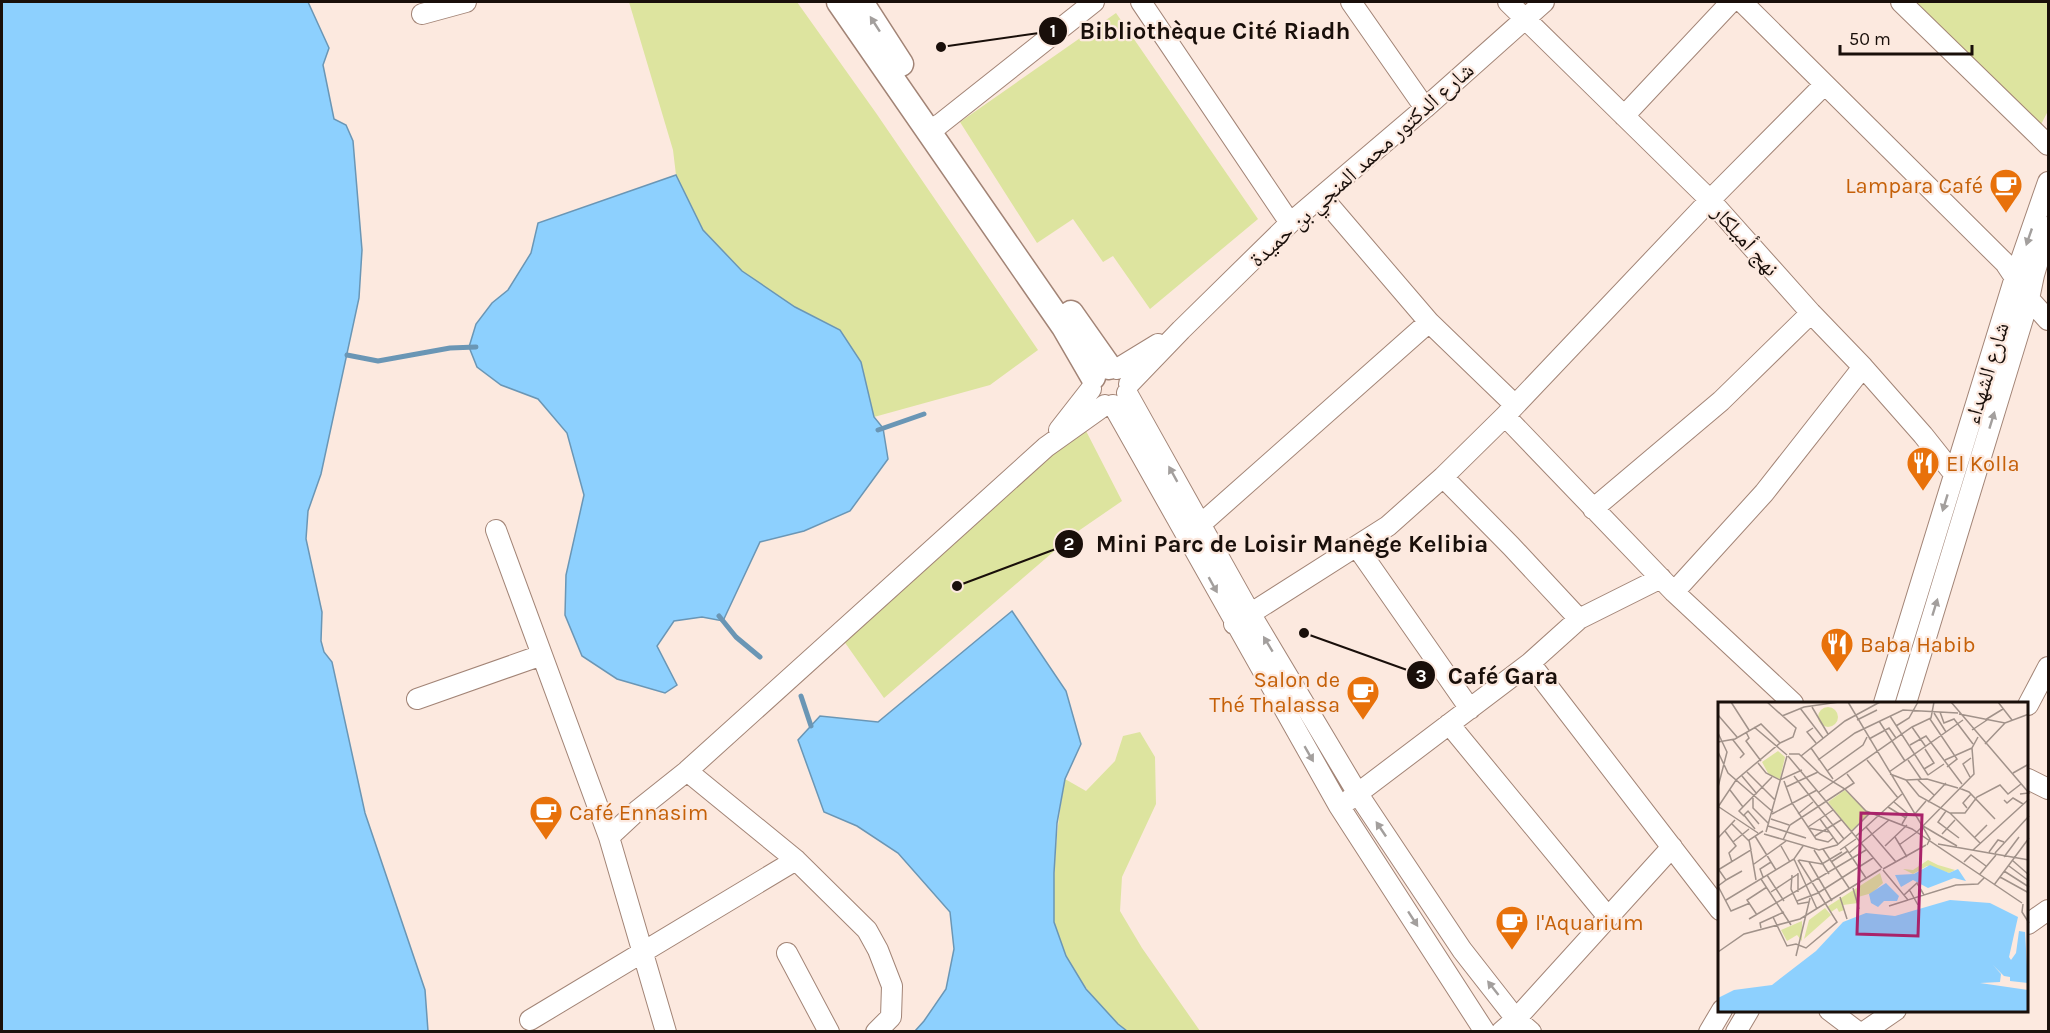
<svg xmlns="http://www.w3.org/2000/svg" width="2050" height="1033" font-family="Karla,'Noto Naskh Arabic',sans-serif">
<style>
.green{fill:#dde49f}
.water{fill:#8dd0fe;stroke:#6a96b5;stroke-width:1.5}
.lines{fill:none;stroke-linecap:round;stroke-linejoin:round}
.stream{stroke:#6a96b5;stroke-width:5}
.minor-casing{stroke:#a28476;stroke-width:22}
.major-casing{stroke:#a28476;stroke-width:27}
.minor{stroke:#fff;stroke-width:20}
.major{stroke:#fff;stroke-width:24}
.oneway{fill:#a39f9d}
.labels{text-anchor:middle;stroke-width:4.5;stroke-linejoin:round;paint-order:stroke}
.street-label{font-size:22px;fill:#190f0a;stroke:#fce9df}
.food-label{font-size:22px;fill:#c56008;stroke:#fce9df;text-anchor:start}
.inset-road{fill:none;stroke:#a1928a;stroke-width:1.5}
.view{fill:#a9236a;fill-opacity:0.15;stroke:#a9236a;stroke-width:3}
.inset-edge{fill:none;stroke:#190f0a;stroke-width:3}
.leader{fill:none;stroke:#190f0a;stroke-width:2}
.callout-dot{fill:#190f0a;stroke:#fce9df;stroke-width:2}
.mark-label{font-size:18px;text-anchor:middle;font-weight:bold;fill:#fff}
.callout-label{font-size:24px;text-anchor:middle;font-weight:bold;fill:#190f0a;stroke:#fce9df;stroke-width:4.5;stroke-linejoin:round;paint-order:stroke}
</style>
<rect width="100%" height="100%" fill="#fce9df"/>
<!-- green -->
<path class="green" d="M629,2H797L876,113L1038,350L990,385L874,417L861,362L840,330L795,307L742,271L703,230L676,175L673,150Z
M1903,2H2048V111L2036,134Z
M1116,13L1258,219L1150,309L1113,256L1103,262L1073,219L1037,243L960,122Z
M1084,427L1122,501L1074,534L884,698L841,637Z
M1140,732L1155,757L1156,804L1122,877L1120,911L1142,948L1200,1031H1127C1098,1009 1060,958 1054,922C1053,913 1054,903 1054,894C1054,855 1058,818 1065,779L1086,791L1115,761L1123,736Z"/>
<!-- water -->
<path class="water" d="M2,2H308L329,48L323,65L334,119L346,125L353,141L362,250L359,298L321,474L308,511L306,539L322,612L321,641L324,652L332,662L365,813L425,990L428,1031H2Z
M676,175L703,230L742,271L795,307L840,330L861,362L874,417L883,428L888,459L850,511L804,531L760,542L723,621L702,617L674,621L657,646L677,685L665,693L617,679L582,656L565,615L566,575L584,495L567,433L538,399L501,385L477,367L469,347L476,324L492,303L508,290L531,253L538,223Z
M1012,611L1066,691L1081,744L1065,779L1057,823L1054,873V922L1066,956L1086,989L1118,1024L1127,1031H915L924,1021L946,989L954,949L950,912L898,853L857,826L824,812L798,740L820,716L878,722Z"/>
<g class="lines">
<!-- stream -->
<path class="stream" d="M347,355L378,361L450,348L476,347
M878,430L924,414
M719,616L736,637L760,657
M801,696L811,726"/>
<!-- minor casing -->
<g class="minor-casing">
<path id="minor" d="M1141,2L1290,223
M1351,2L1425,108
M1508,2L1710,200L1811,313L1863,367L1923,435L1954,474
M1742,2L2005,263L2029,299L2048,320
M1901,2L2048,145
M422,14L466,2
M1624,116L1731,2
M928,131L940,124L1094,2
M1322,197L1429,322L1515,405
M1117,369L1158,344
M1129,384L1181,330L1290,223L1425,108L1544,2
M1127,393L1250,613L1358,794L1462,950L1516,1019L1531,1032
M1113,405L1339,806L1485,1032
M1505,416L1674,592L1793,703
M1059,430L1091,389
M1443,477L1511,546L1579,619
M1593,509L1721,401L1811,313
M1201,524L1429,322
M496,530L609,837
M1357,547L1470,709
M1674,592L1764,493L1863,367
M1234,624L1388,526L1443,477L1505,416L1710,200L1824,85
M1530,663L1720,910
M417,699L542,655
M1884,703L2015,277L2048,182
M1906,703L2029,299L2034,275L2048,227
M2028,705L2048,667
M1449,724L1608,917
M687,771L796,860L867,930L878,950L892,986L891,1017L876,1032
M2028,779L2048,789
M1349,800L1530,663L1579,619L1661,578
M2028,924L2048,910
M787,953L829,1032
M1829,1010L1858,1032
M530,1020L796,860
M666,1032L609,837L638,810L687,771L1046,447L1105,405
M1501,1032L1516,1019L1672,847
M1709,1032L1722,1010
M1736,1032L1749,1010
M1864,1032L1896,1010"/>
</g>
<!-- major casing -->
<g class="major-casing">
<path id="major" d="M839,2L1064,327L1093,377
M861,2L901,64
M1071,313L1109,367"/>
</g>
<!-- minor -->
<use href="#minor" class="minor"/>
<!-- major -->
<use href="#major" class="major"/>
</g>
<!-- one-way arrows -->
<defs><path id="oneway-solid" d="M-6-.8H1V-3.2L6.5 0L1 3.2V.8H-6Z" transform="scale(1.5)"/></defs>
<g class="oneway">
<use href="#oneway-solid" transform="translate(875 24) rotate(-123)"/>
<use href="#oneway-solid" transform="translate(2029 237) rotate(109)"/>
<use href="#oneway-solid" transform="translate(1992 420) rotate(-73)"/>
<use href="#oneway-solid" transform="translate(1173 474) rotate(-119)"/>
<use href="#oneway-solid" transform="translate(1945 503) rotate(107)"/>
<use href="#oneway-solid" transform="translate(1213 585) rotate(61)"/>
<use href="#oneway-solid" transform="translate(1935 607) rotate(-73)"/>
<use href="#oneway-solid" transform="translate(1268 644) rotate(-121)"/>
<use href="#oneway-solid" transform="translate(1309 754) rotate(60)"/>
<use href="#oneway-solid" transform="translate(1381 829) rotate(-124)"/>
<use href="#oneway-solid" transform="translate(1413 919) rotate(57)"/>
<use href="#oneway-solid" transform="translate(1493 988) rotate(-128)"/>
</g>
<!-- icons -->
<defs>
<g id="cafe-pin" transform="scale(1.725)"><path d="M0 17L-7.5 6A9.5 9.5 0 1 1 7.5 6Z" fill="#e8710a" stroke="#fce9df"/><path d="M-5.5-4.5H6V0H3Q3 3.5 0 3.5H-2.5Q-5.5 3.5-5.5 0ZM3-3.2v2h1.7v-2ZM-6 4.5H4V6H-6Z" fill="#fff"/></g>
<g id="restaurant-pin" transform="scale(1.725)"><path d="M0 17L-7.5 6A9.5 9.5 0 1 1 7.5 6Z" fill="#e8710a" stroke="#fce9df"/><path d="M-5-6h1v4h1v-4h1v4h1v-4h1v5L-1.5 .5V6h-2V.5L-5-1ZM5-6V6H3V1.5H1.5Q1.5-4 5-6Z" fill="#fff"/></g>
</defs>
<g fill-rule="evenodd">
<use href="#cafe-pin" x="2006" y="185"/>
<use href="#restaurant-pin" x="1923" y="463"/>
<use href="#restaurant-pin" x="1837" y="644"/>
<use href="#cafe-pin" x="1363" y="692"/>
<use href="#cafe-pin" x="546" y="812"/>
<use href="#cafe-pin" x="1512" y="922"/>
</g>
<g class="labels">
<!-- street labels -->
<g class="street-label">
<text transform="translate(1361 164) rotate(-42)" y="8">شارع الدكتور محمد المنجي بن حميدة</text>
<text transform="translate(1746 240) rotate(48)" y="8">نهج أميلكار</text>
<text transform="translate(1986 373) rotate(-73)" y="8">شارع الشهداء</text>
</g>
<!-- food labels -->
<g class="food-label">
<text x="1983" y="193" text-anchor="end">Lampara Café</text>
<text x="1946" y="471">El Kolla</text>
<text x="1860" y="652">Baba Habib</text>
<text x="1340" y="687" text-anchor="end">Salon de<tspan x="1340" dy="25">Thé Thalassa</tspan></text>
<text x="569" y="820">Café Ennasim</text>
<text x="1535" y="930">l'Aquarium</text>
</g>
</g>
<!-- overview -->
<g transform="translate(1718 702)">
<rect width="310" height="310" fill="#fce9df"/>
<path d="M100 15a10 10 0 1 1 20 0a10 10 0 1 1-20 0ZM60,49L67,55L62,77L51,73L44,60ZM127,88L151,112L133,129L110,100ZM210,158L220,163L237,168L231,171L209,164L195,172L185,167L195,168ZM162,171L165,181L154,191L140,195V201L125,203L126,208L121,210L119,206L113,210L109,205ZM107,206L113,213L86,237L91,218ZM84,219V239L79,233L69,239L63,228Z" fill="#dde49f"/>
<path d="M212,163L231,171L240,167L248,179L236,176L210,186L195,178L183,185L177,173L196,172ZM168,181L181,194L179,199H166L160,205L153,201L151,192ZM232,198L272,201L300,215L291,255L293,258L298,251L301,229L307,230L310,281L292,279V275L286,274L275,263L283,272L282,280L262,281L310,288V310H0V296L16,288L54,283L98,249L125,220L148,211L177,214Z" fill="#8dd0fe"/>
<path class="inset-road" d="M13,0L31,28M49,0L78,26L75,35L62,41M130,0L212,137L209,143M233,0L311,91L302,92M280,0L294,18M94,5L110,32M82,6L105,36M222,10L226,21L236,17L255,42M216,11L228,30M241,12L287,21L311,12M0,13L19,35M64,14L86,5L121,0M172,14L210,73M212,17L239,57L229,65M139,18L159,8M267,18L285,7M161,19L187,59M178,24L191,16L200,0M36,25L69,53M194,25L208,45M95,26L89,30L98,41M254,28L269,18M28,30L31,36L28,39L43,59M0,31L9,50L0,85M151,37L171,26L178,36M15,38L26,52L22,56M0,40L17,37L43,22L62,41L18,78L0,105M267,42L287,21M192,43L208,34L244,82M93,46L115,77M0,50L10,71L55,110M71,52H81L102,72L127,87L148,109L194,127L304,201M70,54L164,166M83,54L127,19L162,0M100,58L137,31L185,8L240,11M149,58L180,96M190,58L203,77M227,58L254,46M40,61L48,71L62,78L84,68M206,67L216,61L207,47M109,69L145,43L149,35M29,70L57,98M171,70L245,18M295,71L311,62M172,72L188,78L201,94L232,111L262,141M210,73L226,62M24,74L39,92M76,74L126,137M252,75L245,62L253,56M188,78L209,77L240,86M200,78L216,93M66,79L74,101L98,137L110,140L115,136M68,85L100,70M241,86L251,90L277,117M12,88L25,105M101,90L194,25L213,16L216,0M35,96V106L51,122M286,98L289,101L295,96L305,102M176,100L190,112L184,122M210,100L228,81M1,105L40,131M170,105L188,116M249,106L245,101L253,92M228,109L220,120L241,136M232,111H247L259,95L282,83L290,92L303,82M54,112L99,88M80,112L95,100M196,113L208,99M26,114L21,109L54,75M53,117L71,123M102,117L120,142M14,122L31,139M50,124L88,136M205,124L239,144M90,125L115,108M148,125L178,160M90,126L111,130M37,127L26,113L30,109L41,122M7,129L15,140L31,127M48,130L69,54M133,130L152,111M46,132L101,148L119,143L134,130M224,132L237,118M37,134L58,168M97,134L123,118M137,135L184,92M177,135L189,155M0,136L17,118M256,136L269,123M65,138L72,123L136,81L129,72M220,142L311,158M181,143L199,130L256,72L254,46L260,35M63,144L72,160M167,144L189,123M127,145L148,176M105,147L131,186M96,148L111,172M122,148L138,137M255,148L311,97M33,149L38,178M271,150L280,138L286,140M131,151L171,118M277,151L311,114M286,155L301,135M76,157L99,207M81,158L104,162L124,150M294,158L311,173M14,160L11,151L18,144L15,140M91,160L114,199M113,160L130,149M246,160L253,153L268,164M36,162L68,139M291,164L311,179M165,167L208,143M0,168L33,148L31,138L45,129M165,168L190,198L238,183L260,182L266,176M286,169L311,185M80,171V190M262,172L278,153M49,173L66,199M74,173L73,187L80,202L91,200M45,175L42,167L53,160M282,175L311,191M43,177L73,223M8,178L24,169M276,183L311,136M0,184L13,209L32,201M0,184L8,178L1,168M135,186L141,207M191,187L200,203M53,190L80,172M186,193L199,181L206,193M122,195L129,217M8,198L76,157L85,144M79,199L100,191L155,156M305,202L304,210L311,221M171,204L190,198M39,213L29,198L49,185M55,215L69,244L78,242L88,246L119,220L80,158M31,217L148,148M43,226L42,221L66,210M0,250L26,232L82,217L163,167M78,254L92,196"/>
<path class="view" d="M143,111L204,113L200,234L139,232Z"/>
<rect width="310" height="310" class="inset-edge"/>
</g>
<!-- callouts -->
<path class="leader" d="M941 47L1053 31M957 586L1069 544M1304 633L1421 675"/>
<g class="callout-dot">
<circle cx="941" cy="47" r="6"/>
<circle cx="957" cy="586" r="6"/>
<circle cx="1304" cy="633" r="6"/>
<circle cx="1053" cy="31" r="15"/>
<circle cx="1069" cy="544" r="15"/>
<circle cx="1421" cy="675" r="15"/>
</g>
<g class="mark-label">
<text x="1053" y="37">1</text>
<text x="1069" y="550">2</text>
<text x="1421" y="682">3</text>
</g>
<g class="callout-label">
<text x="1215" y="39">Bibliothèque Cité Riadh</text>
<text x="1292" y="552">Mini Parc de Loisir Manège Kelibia</text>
<text x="1503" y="684">Café Gara</text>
</g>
<!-- border -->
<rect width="2050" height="1033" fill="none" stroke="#190f0a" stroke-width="6"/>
<!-- scale -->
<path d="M1840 45v9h132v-9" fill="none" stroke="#190f0a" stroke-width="3"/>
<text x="1849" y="45" font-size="18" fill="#190f0a" stroke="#fce9df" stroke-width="4.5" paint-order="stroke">50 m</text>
</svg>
